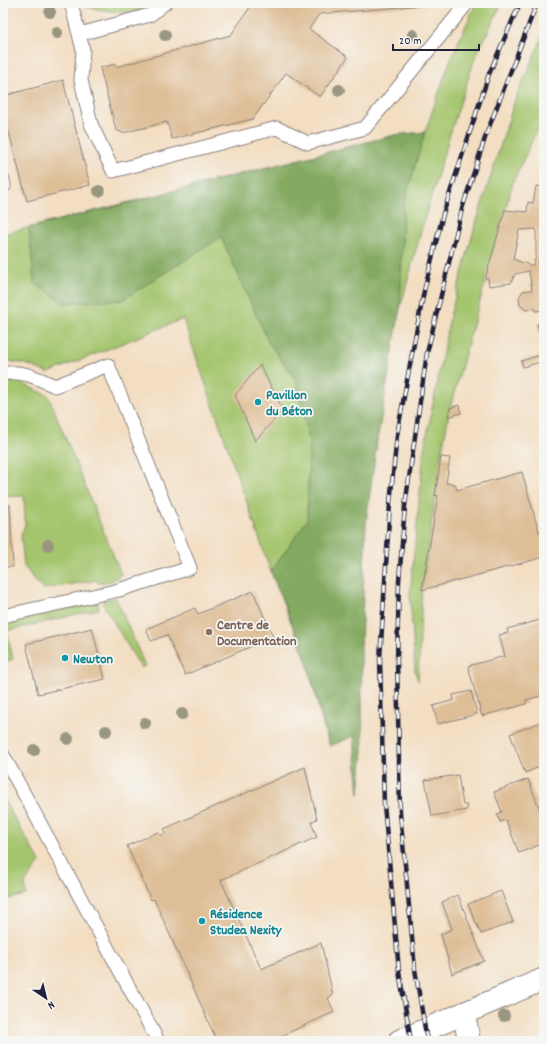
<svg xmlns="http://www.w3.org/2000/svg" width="547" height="1044" font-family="Dekko,sans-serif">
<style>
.green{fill:#a4c56d;stroke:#637454}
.forest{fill:#83aa60;stroke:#52664e}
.building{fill:#debe96;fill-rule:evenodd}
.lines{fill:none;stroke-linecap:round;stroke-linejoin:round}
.service-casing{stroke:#8a807e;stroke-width:15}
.minor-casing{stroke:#8a807e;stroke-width:24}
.secondary-casing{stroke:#8a807e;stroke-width:24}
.service{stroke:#fff;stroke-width:13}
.minor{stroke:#fff;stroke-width:22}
.secondary{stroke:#fff;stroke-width:22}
.rail-casing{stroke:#22223b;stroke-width:4.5}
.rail{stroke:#f6f6f2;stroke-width:3;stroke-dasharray:9;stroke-linecap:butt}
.tree{fill:#999681}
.culture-dot{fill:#0f9aa8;stroke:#f6f6f2;stroke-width:1.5}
.education-dot{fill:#8d6e63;stroke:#f6f6f2;stroke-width:1.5}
.labels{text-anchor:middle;stroke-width:3.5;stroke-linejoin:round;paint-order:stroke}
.culture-label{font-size:14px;font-weight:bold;fill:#0d838f;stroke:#f6f6f2;text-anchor:start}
.education-label{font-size:14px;font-weight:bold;fill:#785e54;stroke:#f6f6f2;text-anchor:start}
</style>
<rect width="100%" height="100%" fill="#f6f6f2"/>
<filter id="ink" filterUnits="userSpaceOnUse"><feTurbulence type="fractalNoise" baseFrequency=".025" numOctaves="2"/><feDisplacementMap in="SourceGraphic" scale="8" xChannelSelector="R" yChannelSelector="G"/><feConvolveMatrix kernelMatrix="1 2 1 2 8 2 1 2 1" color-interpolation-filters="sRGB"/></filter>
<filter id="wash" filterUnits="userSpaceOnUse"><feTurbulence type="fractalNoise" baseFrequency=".012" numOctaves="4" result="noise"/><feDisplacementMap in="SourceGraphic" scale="16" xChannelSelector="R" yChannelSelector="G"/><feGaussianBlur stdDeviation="0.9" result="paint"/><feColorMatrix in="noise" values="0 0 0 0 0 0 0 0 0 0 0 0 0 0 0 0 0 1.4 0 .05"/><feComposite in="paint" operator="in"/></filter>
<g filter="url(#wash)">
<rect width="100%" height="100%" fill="#f3dec2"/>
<!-- green -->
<path class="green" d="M82,3H150C146,6 139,11 134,12C123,14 94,9 83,6Z
M476,3H502L475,58L451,131L424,220L400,309L403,211L371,367L354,735L330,746L325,733L306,659L271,572L183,319L48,373L26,364L3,360V234L395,135L425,132L451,58Z
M544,33V115L513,182L450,408L441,457L422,590L418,681L415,671L410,594L424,450L450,316L475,226L516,97Z
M8,382H18L48,395L121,574L112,581L98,583L97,580L44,589L35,581L24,566L21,535L25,525L24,496L3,497V383Z
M116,598L145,666L141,668L103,604L104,600Z
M97,602L99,609L7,631L13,659L3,662V626L22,617Z
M3,799L40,862L25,883L26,895L3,900Z"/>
<!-- forest -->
<path class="forest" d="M425,132L403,208L400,309L377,442L366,523L361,645L363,750L359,794L354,736L330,746L306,659L271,572L307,520L309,442L297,382L269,343L221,237L122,300L64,303L34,283L29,228L395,135Z"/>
<g id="blocks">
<!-- building -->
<path class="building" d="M253,3H438V4L319,14L309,29L348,57L320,97L286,73L253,119L172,139L167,122L123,133L116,130L100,68L115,64L116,67L231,35Z
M63,80L90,185L27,201L3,109V96Z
M536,186L544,187V310L535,311V308L526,310L520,305L519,297L523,291L532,290L529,271L515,274L511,283L489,286L488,278L485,279L505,210L527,212L528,202L533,203ZM536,229V256L533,265H529L513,259L519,230Z
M544,322V350L537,324Z
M544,354V361L523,367L521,361Z
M260,365L283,410L255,441L235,395Z
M544,390V404L540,391Z
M459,405L461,413L448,417L450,408Z
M441,457L450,458L446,483L455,484L457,490L522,472L539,532L544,531V557L422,590L438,495L435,496Z
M3,505H10L13,567H3Z
M253,591L273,637L185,675L167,635L151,641L146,629L195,608L198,614Z
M544,619V695L526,700V704L482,716L468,666L505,656L499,635L508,633L507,629Z
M92,628L105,679L38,694L26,644Z
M471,691L477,714L438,724L433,706L454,700L453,695Z
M541,722L544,730V744L540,745L544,754V765L525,773L510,734Z
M305,767L317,819L311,822L317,837L221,880L261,969L321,943L333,995L328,998L334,1012L270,1041H217L154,899L151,900L127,846L158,832L160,836L166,833L164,829Z
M458,775L463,805H467V810L432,816L425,780Z
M528,779L544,821V843L519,853L506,820L500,822L497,814L502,812L494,792Z
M501,891L513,922L481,934L468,904Z
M458,895L484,961L452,974L441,934L452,929L442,902Z"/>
</g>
</g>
<g filter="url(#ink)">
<use href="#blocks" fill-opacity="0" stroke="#8a807e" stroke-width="1"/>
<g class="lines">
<!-- service casing -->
<g class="service-casing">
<path id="service" d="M71,3L83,50L81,80L91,124L113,171L277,128L308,143L365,128L464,7L466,3
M80,34L150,15L165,3
M3,180L4,186
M3,374C21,369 39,379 55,386L108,365L190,568L119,590L3,616
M3,755L158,1041"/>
</g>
<!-- minor casing -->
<g class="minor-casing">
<path id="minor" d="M464,1013L469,1041"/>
</g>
<!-- secondary casing -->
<g class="secondary-casing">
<path id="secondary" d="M399,1041L544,979"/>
</g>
<!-- service -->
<use href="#service" class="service"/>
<!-- minor -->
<use href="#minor" class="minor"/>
<!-- secondary -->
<use href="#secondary" class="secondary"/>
<!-- rail casing -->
<g class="rail-casing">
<path id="rail" d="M411,1041L399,971L384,804L380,659L390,503L397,435L408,375L424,291L443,214L489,74L520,3
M427,1041L415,969L407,885L400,813L397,660L399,581L405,506L427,353L462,209L486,135L537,3"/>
</g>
<!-- rail -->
<use href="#rail" class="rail"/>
</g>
<!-- trees -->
<g class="tree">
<circle cx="50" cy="12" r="6"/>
<circle cx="57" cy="33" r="6"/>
<circle cx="165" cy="35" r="6"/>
<circle cx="413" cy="35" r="6"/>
<circle cx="339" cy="90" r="6"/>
<circle cx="99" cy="191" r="6"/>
<circle cx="48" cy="545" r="6"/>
<circle cx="182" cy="714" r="6"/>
<circle cx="145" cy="723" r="6"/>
<circle cx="106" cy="731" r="6"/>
<circle cx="68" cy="739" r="6"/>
<circle cx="34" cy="750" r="6"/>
<circle cx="504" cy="1016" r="6"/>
</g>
</g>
<!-- markers -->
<g class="culture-dot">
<circle cx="258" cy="402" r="4"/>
<circle cx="65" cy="658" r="4"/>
<circle cx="202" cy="921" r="4"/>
</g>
<circle class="education-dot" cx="209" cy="632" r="4"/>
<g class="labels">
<!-- culture labels -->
<g class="culture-label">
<text x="266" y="399">Pavillon<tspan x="266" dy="16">du Béton</tspan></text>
<text x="73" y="663">Newton</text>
<text x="210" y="918">Résidence<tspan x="210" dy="16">Studea Nexity</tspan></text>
</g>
<!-- education labels -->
<g class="education-label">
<text x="217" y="629">Centre de<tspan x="217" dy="16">Documentation</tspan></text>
</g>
</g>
<!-- margin -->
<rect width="547" height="1044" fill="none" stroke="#f6f6f2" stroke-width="16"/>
<!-- north arrow -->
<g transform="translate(46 998) rotate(145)" stroke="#f6f6f2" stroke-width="3" paint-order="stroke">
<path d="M0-3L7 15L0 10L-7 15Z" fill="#22223b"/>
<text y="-6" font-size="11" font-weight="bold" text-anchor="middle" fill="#22223b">N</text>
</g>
<!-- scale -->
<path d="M393 44v6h86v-6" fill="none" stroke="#22223b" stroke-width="2"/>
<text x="399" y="44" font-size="12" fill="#22223b" stroke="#f6f6f2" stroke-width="3" paint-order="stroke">20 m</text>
</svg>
